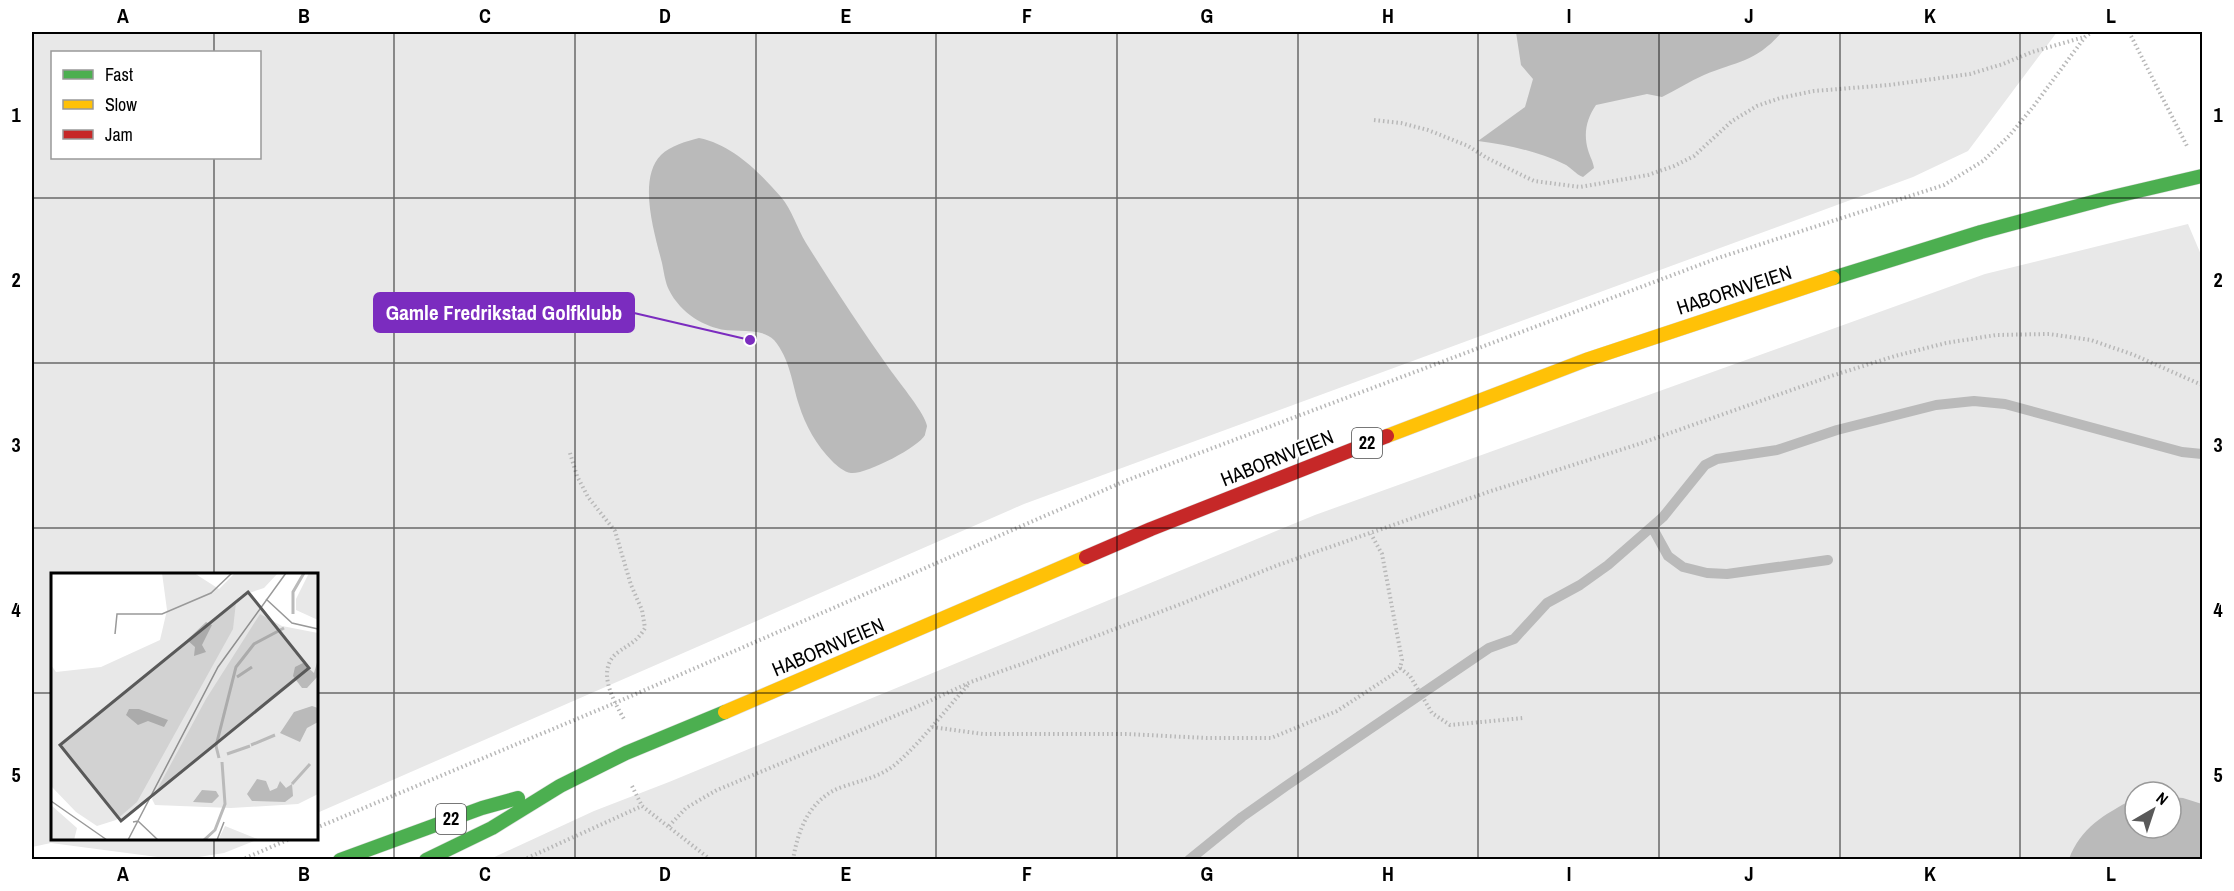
<svg xmlns="http://www.w3.org/2000/svg" width="2234" height="891" font-family="'Archivo Narrow',sans-serif">
<style>
.green{fill:#e8e8e8;fill-rule:evenodd}
.water{fill:#bababa}
.lines{fill:none;stroke-linecap:round;stroke-linejoin:round}
.stream{stroke:#bababa;stroke-width:10}
.fast-casing{stroke:#dbdbdb;stroke-width:15}
.slow-casing{stroke:#dbdbdb;stroke-width:15}
.jam-casing{stroke:#dbdbdb;stroke-width:15}
.path{stroke:#b8b8b8;stroke-width:4;stroke-dasharray:1.5 3;stroke-linecap:butt}
.fast{stroke:#4caf50;stroke-width:14}
.slow{stroke:#ffc107;stroke-width:14}
.jam{stroke:#c62828;stroke-width:14}
.grid{fill:none;stroke:#000;stroke-width:1.5;stroke-opacity:0.55}
.labels{text-anchor:middle;stroke-width:5;stroke-linejoin:round;paint-order:stroke}
.shield{fill:#fff;stroke:#4c4c4c;stroke-width:1.5}
.shield-label{font-size:18px;font-weight:bold;fill:#000}
.street-label{font-size:20px;fill:#000;stroke:#fff}
.inset-river{fill:none;stroke:#bababa;stroke-width:3}
.inset-road{fill:none;stroke:#999;stroke-width:1.5}
.view{fill:#595959;fill-opacity:0.15;stroke:#595959;stroke-width:3}
.inset-edge{fill:none;stroke:#000;stroke-width:3}
.leader{fill:none;stroke:#7b2cbf;stroke-width:2}
.callout-dot{fill:#7b2cbf;stroke:#fff;stroke-width:2}
.callout{fill:#7b2cbf;stroke:#7b2cbf;stroke-width:2}
.callout-label{font-size:21px;text-anchor:middle;font-weight:bold;fill:#fff}
.neatline{fill:none;stroke:#000;stroke-width:2}
.grid-label{font-size:20px;text-anchor:middle;font-weight:bold;fill:#000}
</style>
<rect width="100%" height="100%" fill="#fff"/>
<!-- green -->
<path class="green" d="M32,32H2057L1968,151L1913,177L1024,504L317,813L316,574H52V838L259,839L224,853L180,860L51,843L32,847ZM52,52H260V158H52Z
M2188,224L2202,257V859L488,860L594,811L669,782L1315,515L1985,274ZM2135,792H2171V828H2135Z"/>
<!-- water -->
<path class="water" d="M1516,32H1782C1756,62 1738,61 1704,75C1690,81 1676,90 1662,97L1647,94L1596,105C1587,118 1583,133 1588,150C1590,157 1593,161 1594,168L1583,177C1575,174 1571,167 1564,164C1537,151 1508,145 1478,141L1525,107L1533,79L1521,65Z
M699,138C733,145 759,172 781,197C792,210 797,228 806,243C833,286 861,329 891,371C899,382 926,415 927,426C927,427 925,434 925,435C919,447 865,475 851,473C844,472 837,466 832,461C817,446 805,425 799,405C792,383 790,359 774,340C760,326 733,334 716,328C709,326 700,322 694,318C685,312 674,301 669,290C665,282 664,272 662,263C655,235 637,179 661,155C670,146 687,141 699,138Z
M2171,797L2183,798L2202,804V859H2069C2081,827 2104,815 2133,799H2135V828H2171Z"/>
<g class="lines">
<!-- stream -->
<path class="stream" d="M1652,527L1668,556L1683,567L1707,573L1727,574L1828,560
M1189,860L1242,817L1286,786L1489,648L1514,639L1547,603L1580,585L1608,565L1663,517L1705,465L1717,459L1777,450L1837,430L1936,405L1974,401L2005,404L2182,452L2202,454"/>
<!-- fast casing -->
<g class="fast-casing">
<path id="fast" d="M1833,278L1981,232L2108,198L2202,176
M340,860L482,808L518,798
M426,860L492,828L560,786L626,753L725,712"/>
</g>
<!-- slow casing -->
<g class="slow-casing">
<path id="slow" d="M1387,436L1586,360L1833,278
M725,712L1086,557"/>
</g>
<!-- jam casing -->
<g class="jam-casing">
<path id="jam" d="M1086,557L1151,529L1387,436"/>
</g>
<!-- path -->
<path class="path" d="M2129,32L2187,146
M1374,120L1401,123L1428,130L1468,146L1487,158L1534,181L1580,187L1648,175L1674,166L1694,156L1732,121L1757,106L1780,98L1814,91L1889,85L1970,74L2003,64L2032,52L2084,37
M570,453L577,476L588,497L615,531L631,585L642,610L645,628C637,642 629,644 617,653C596,670 613,700 624,719
M1400,668L1410,676L1432,713L1450,725L1523,718
M932,727L983,734H1127L1206,738H1271L1337,711L1395,673L1400,668L1402,660L1382,554L1371,534
M632,786L642,806L711,860
M669,826L686,808L717,790L914,708L971,682L1022,664L1181,604L1278,565L1488,492L1642,443L1828,377L1895,356L1946,343L1996,335L2049,334L2091,340L2134,355L2202,385
M316,828L615,703L1125,481L1718,258L1944,185L1983,161L2009,136L2033,107L2085,37L2092,32
M32,859L41,860
M241,860L292,838
M523,860L642,806
M793,860C798,828 811,798 842,787C862,780 881,777 897,763C924,739 945,710 969,684"/>
<!-- fast -->
<use href="#fast" class="fast"/>
<!-- slow -->
<use href="#slow" class="slow"/>
<!-- jam -->
<use href="#jam" class="jam"/>
</g>
<!-- grid -->
<path class="grid" d="M214,32V52M394,32V860M575,32V860M756,32V860M936,32V860M1117,32V860M1298,32V860M1478,32V860M1659,32V860M1840,32V860M2020,32V860M214,158V574M32,198H2202M32,363H2202M32,528H2202M32,693H52M316,693H2202M214,838V860"/>
<g class="labels">
<!-- shield labels -->
<g class="shield">
<rect x="1352" y="428" width="30" height="30" rx="4.5"/>
<rect x="436" y="804" width="30" height="30" rx="4.5"/>
</g>
<g class="shield-label">
<text x="1367" y="449">22</text>
<text x="451" y="825">22</text>
</g>
<!-- street labels -->
<g class="street-label">
<text transform="translate(1734 290) rotate(-18)" y="7">HABORNVEIEN</text>
<text transform="translate(1277 458) rotate(-22)" y="7">HABORNVEIEN</text>
<text transform="translate(828 647) rotate(-23)" y="7">HABORNVEIEN</text>
</g>
</g>
<!-- overview -->
<g transform="translate(51 573)">
<rect width="267" height="267" fill="#fff"/>
<path d="M111,0H143L168,16L184,0H227L213,15L189,23L185,29L182,56L86,229L65,247L46,253L25,239L0,213V92L5,99L50,94L109,67L116,37ZM258,0H267V47L245,37V26ZM209,41L231,53L267,60V221L247,231L180,235L104,232L101,226L155,126ZM0,232L26,255L23,267H0ZM174,253L209,267H167Z" fill="#e8e8e8"/>
<path d="M155,49L161,52L151,72L155,79L143,83L144,74L136,67ZM267,86V103L256,115H251L242,103L244,94L252,90L263,100ZM261,133L267,135V149L256,155L249,169L229,160L243,139ZM78,136H88L117,147L113,154L97,148L87,152L75,142ZM206,206L215,208L219,218L226,215L229,208L235,215L241,211L242,223L234,229L201,228L196,221ZM151,217L165,218L168,223L161,230L142,229Z" fill="#bababa"/>
<path class="inset-river" d="M242,41V19L253,0M186,104L201,94M200,172L224,162M176,181L199,173M168,185L165,173L185,94L203,71L233,55M241,211L259,191M153,267L164,257L174,231L171,189"/>
<path class="inset-road" d="M215,26L241,50L267,56M64,61L66,41H111L160,20L181,0M0,228L56,267M82,249L87,248L107,267M77,267L167,94L235,0M166,267L173,249"/>
<path class="view" d="M197,19L258,95L70,248L9,172Z"/>
<rect width="267" height="267" class="inset-edge"/>
</g>
<!-- callouts -->
<path class="leader" d="M750 340L634 313"/>
<circle class="callout-dot" cx="750" cy="340" r="6"/>
<rect class="callout" x="374" y="293" width="260" height="39" rx="6"/>
<g class="callout-label">
<text x="504" y="320">Gamle Fredrikstad Golfklubb</text>
</g>
<!-- border -->
<rect width="2234" height="891" fill="none" stroke="#ffffff" stroke-width="66"/>
<!-- legend -->
<rect x="51" y="51" width="210" height="108" fill="#ffffff" stroke="#999999" stroke-width="1.5"/>
<rect x="63" y="70" width="30" height="9" fill="#4caf50" stroke="#999999" stroke-width="1.5"/>
<text x="105" y="81" font-size="18" fill="#000000">Fast</text>
<rect x="63" y="100" width="30" height="9" fill="#ffc107" stroke="#999999" stroke-width="1.5"/>
<text x="105" y="111" font-size="18" fill="#000000">Slow</text>
<rect x="63" y="130" width="30" height="9" fill="#c62828" stroke="#999999" stroke-width="1.5"/>
<text x="105" y="141" font-size="18" fill="#000000">Jam</text>
<!-- north arrow -->
<g transform="translate(2153 810) rotate(39)"><circle r="28" fill="#ffffff" stroke="#999999" stroke-width="1.5"/>
<path d="M0-4.5L10 22L0 15L-10 22Z" fill="#595959"/>
<text y="-9" font-size="16" font-weight="bold" text-anchor="middle" fill="#000000">N</text>
</g>
<rect x="33" y="33" width="2168" height="825" class="neatline"/>
<g class="grid-label">
<text x="123" y="23">A</text>
<text x="304" y="23">B</text>
<text x="485" y="23">C</text>
<text x="665" y="23">D</text>
<text x="846" y="23">E</text>
<text x="1027" y="23">F</text>
<text x="1207" y="23">G</text>
<text x="1388" y="23">H</text>
<text x="1569" y="23">I</text>
<text x="1749" y="23">J</text>
<text x="1930" y="23">K</text>
<text x="2111" y="23">L</text>
<text x="16" y="122">1</text>
<text x="2218" y="122">1</text>
<text x="16" y="287">2</text>
<text x="2218" y="287">2</text>
<text x="16" y="452">3</text>
<text x="2218" y="452">3</text>
<text x="16" y="617">4</text>
<text x="2218" y="617">4</text>
<text x="16" y="782">5</text>
<text x="2218" y="782">5</text>
<text x="123" y="881">A</text>
<text x="304" y="881">B</text>
<text x="485" y="881">C</text>
<text x="665" y="881">D</text>
<text x="846" y="881">E</text>
<text x="1027" y="881">F</text>
<text x="1207" y="881">G</text>
<text x="1388" y="881">H</text>
<text x="1569" y="881">I</text>
<text x="1749" y="881">J</text>
<text x="1930" y="881">K</text>
<text x="2111" y="881">L</text>
</g>
</svg>
